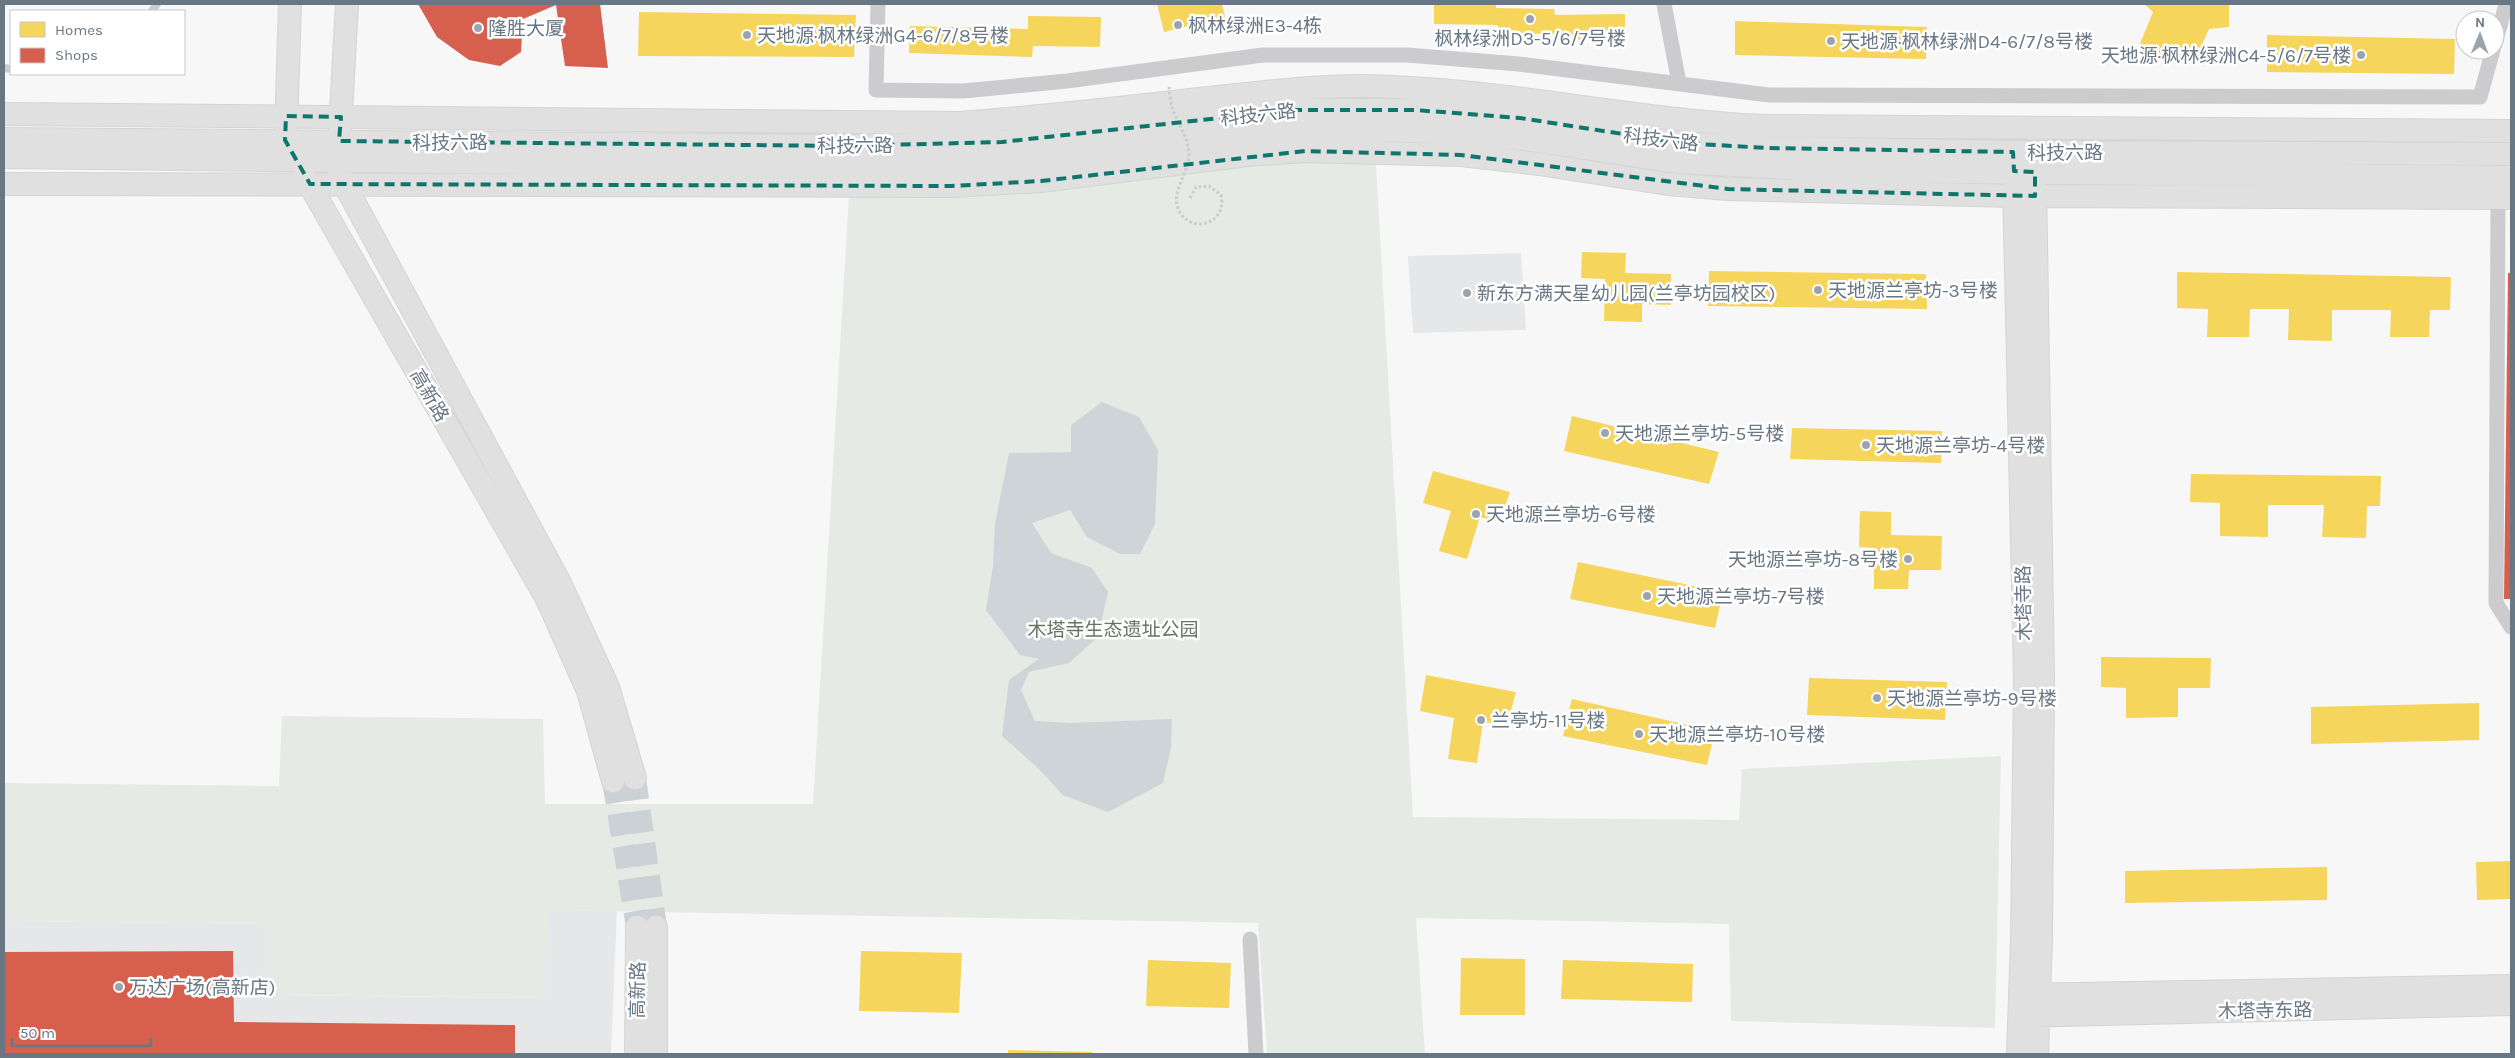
<svg xmlns="http://www.w3.org/2000/svg" width="2515" height="1058" font-family="Karla,'Noto Sans SC',sans-serif">
<style>
.built{fill:#e6e7e8}
.green{fill:#e6eae5}
.water{fill:#ced4d8}
.homes{fill:#f6d55c}
.shops{fill:#d6604d}
.lines{fill:none;stroke-linecap:round;stroke-linejoin:round}
.secondary-tunnel{stroke:#ccd1d5;stroke-width:22;stroke-dasharray:22 11;stroke-linecap:butt}
.secondary-casing{stroke:#d3d4d5;stroke-width:24}
.lane{stroke:#ccccce;stroke-width:8}
.street{stroke:#ccccce;stroke-width:15}
.secondary{stroke:#e0e0e1;stroke-width:22}
.path-bridge{stroke:#cacbcc;stroke-width:3;stroke-dasharray:2.5 2.5;stroke-linecap:butt}
.marked{fill:none;stroke:#0f766e;stroke-width:4;stroke-dasharray:10 6;stroke-linejoin:round}
.poi-dot{fill:#9ba4ad;stroke:#fff;stroke-width:2}
.labels{text-anchor:middle;stroke-width:5;stroke-linejoin:round;paint-order:stroke}
.poi-label{font-size:19px;fill:#697785;stroke:#fff;text-anchor:start}
.street-label{font-size:19px;fill:#697785;stroke:#fff}
.park-label{font-size:19px;fill:#667763;stroke:#fff}
</style>
<rect width="100%" height="100%" fill="#f7f7f7"/>
<!-- built -->
<path class="built" d="M1521,253L1526,330L1413,333L1408,256Z
M548,910L617,911L611,1054H4V921L269,924L268,995L544,998Z"/>
<!-- green -->
<path class="green" d="M1279,162L1376,164L1413,817L1739,820L1742,769L2001,756L1995,1028L1731,1021L1729,924L1416,918L1425,1054H1267L1258,923L548,910L545,998L267,995L268,924L4,921V783L279,786L282,716L543,719L545,804H813L849,194Z"/>
<!-- water -->
<path class="water" d="M1102,402L1139,417L1158,450L1155,524L1140,554H1120L1087,537L1070,510L1032,523L1051,553L1092,568L1108,592L1098,637L1069,663L1029,672L1021,690L1035,721L1071,723L1172,719L1171,748L1163,783L1108,812L1063,795L1038,768L1002,736L1009,680L1039,659L1020,655L986,610L993,566L995,523L1009,453L1071,452V425Z"/>
<!-- homes -->
<path class="homes" d="M1157,4H1222L1225,17L1164,32Z
M1434,4H1496V8L1554,9L1555,15L1625,14V39L1563,40V34L1499,33L1498,25L1434,24Z
M2144,4H2229V27L2209,29L2193,65L2139,46L2153,12Z
M639,12L856,15L854,57L638,56Z
M1028,16L1101,17L1100,47L1033,46L1032,57L909,53L910,26L1028,29Z
M1735,21L1927,27L1926,59L1735,55Z
M2267,35L2455,39L2454,74L2267,72Z
M1582,252L1626,253L1625,273L1671,274V305L1642,304V322L1604,321L1605,279L1581,278Z
M1709,271L1926,274L1927,309L1708,306Z
M2177,272L2451,277L2450,310H2430L2429,337H2390L2391,310H2332V341L2288,340L2289,309H2250L2249,337H2207L2208,309L2177,308Z
M1572,416L1719,452L1709,484L1564,451Z
M1792,428L1942,431L1941,463L1790,459Z
M1433,471L1510,492L1500,522L1480,517L1467,559L1439,551L1451,511L1423,503Z
M2191,474L2381,476L2380,506H2367L2366,538L2322,537L2324,505H2268V537L2220,536V503L2190,502Z
M1860,511L1891,512V535L1942,536L1941,570H1909L1908,589H1874V548L1859,547Z
M1578,562L1723,592L1715,628L1570,599Z
M2101,657L2211,658L2210,688H2178V717L2126,718V688L2101,687Z
M1426,675L1516,692L1507,725L1483,722L1477,763L1448,759L1454,718L1420,711Z
M1809,678L1947,682L1945,720L1807,715Z
M1572,699L1715,731L1707,765L1563,736Z
M2479,703V740L2311,744V707Z
M2511,861V899L2477,900L2476,862Z
M2327,867V900L2125,903V871Z
M861,951L962,953L959,1013L859,1011Z
M1461,958L1525,959V1015H1460Z
M1148,960L1231,963L1229,1008L1146,1006Z
M1563,960L1693,964L1692,1002L1561,999Z
M1008,1050L1092,1052V1054H1008Z"/>
<!-- shops -->
<path class="shops" d="M418,4H600L608,68L565,66L556,5L523,19L521,52L500,66L469,60L437,37Z
M2508,273H2511V599H2504Z
M233,951L234,1022L515,1025V1054H4V952Z"/>
<g class="lines">
<!-- secondary-tunnel -->
<path class="secondary-tunnel" d="M635,778L656,927
M613,781L637,927"/>
<!-- secondary casing -->
<g class="secondary-casing">
<path id="secondary" d="M4,114L960,123C1037,117 1113,109 1190,100C1248,94 1306,86 1364,86C1499,88 1631,120 1764,126L2511,131
M286,130L290,4
M340,130L347,4
M4,139L847,146L1002,142L1292,110H1415L1520,118L1681,143L1767,148L2035,152L2511,154
M4,157L898,167L1023,161L1284,130L1417,131L1532,140L1678,162L1844,171L2511,177
M339,174L560,583L608,687L635,778
M304,175L547,599L588,691L613,781
M2035,180L2043,677L2041,939L2037,1054
M2014,181L2025,679L2022,940L2018,1054
M4,184L951,186L1041,181L1247,155L1305,151L1461,155L1539,164L1668,184L1728,189L2014,196L2511,198
M2025,995L2511,986
M2022,1016L2511,1004
M636,1054L637,927
M656,1054V927"/>
</g>
<!-- lane -->
<path class="lane" d="M152,11L157,4
M4,68L11,69"/>
<!-- street -->
<path class="street" d="M878,4L876,90L963,91L1067,81L1263,55H1407L1519,64L1769,95L2480,97L2493,50
M1664,4L1679,83
M2495,44L2506,4
M2498,198L2496,603L2511,627
M1250,939L1256,1054"/>
<!-- secondary -->
<use href="#secondary" class="secondary"/>
<!-- path-bridge -->
<path class="path-bridge" d="M1169,87C1170,97 1171,108 1176,117C1182,131 1189,140 1189,156C1188,175 1170,192 1179,211C1193,236 1228,222 1221,195L1209,186L1196,187L1189,200"/>
</g>
<!-- marked area -->
<path class="marked" d="M1292,110H1415L1520,118L1681,143L1767,148L2013,152L2014,171L2035,172V196L1728,189L1461,155L1305,151L1041,181L951,186L310,184L285,140L286,116L341,117L339,141L847,146L1002,142Z"/>
<!-- markers -->
<g class="poi-dot">
<circle cx="1530" cy="19" r="5"/>
<circle cx="1178" cy="25" r="5"/>
<circle cx="478" cy="28" r="5"/>
<circle cx="747" cy="35" r="5"/>
<circle cx="1831" cy="41" r="5"/>
<circle cx="2361" cy="55" r="5"/>
<circle cx="1818" cy="290" r="5"/>
<circle cx="1467" cy="293" r="5"/>
<circle cx="1605" cy="433" r="5"/>
<circle cx="1866" cy="445" r="5"/>
<circle cx="1476" cy="514" r="5"/>
<circle cx="1908" cy="559" r="5"/>
<circle cx="1647" cy="596" r="5"/>
<circle cx="1877" cy="698" r="5"/>
<circle cx="1481" cy="720" r="5"/>
<circle cx="1639" cy="734" r="5"/>
<circle cx="119" cy="987" r="5"/>
</g>
<g class="labels">
<!-- poi labels -->
<g class="poi-label">
<text x="1188" y="32">枫林绿洲E3-4栋</text>
<text x="488" y="35">隆胜大厦</text>
<text x="757" y="42">天地源·枫林绿洲G4-6/7/8号楼</text>
<text x="1530" y="45" text-anchor="middle">枫林绿洲D3-5/6/7号楼</text>
<text x="1841" y="48">天地源·枫林绿洲D4-6/7/8号楼</text>
<text x="2351" y="62" text-anchor="end">天地源·枫林绿洲C4-5/6/7号楼</text>
<text x="1828" y="297">天地源兰亭坊-3号楼</text>
<text x="1477" y="300">新东方满天星幼儿园(兰亭坊园校区)</text>
<text x="1615" y="440">天地源兰亭坊-5号楼</text>
<text x="1876" y="452">天地源兰亭坊-4号楼</text>
<text x="1486" y="521">天地源兰亭坊-6号楼</text>
<text x="1898" y="566" text-anchor="end">天地源兰亭坊-8号楼</text>
<text x="1657" y="603">天地源兰亭坊-7号楼</text>
<text x="1887" y="705">天地源兰亭坊-9号楼</text>
<text x="1491" y="727">兰亭坊-11号楼</text>
<text x="1649" y="741">天地源兰亭坊-10号楼</text>
<text x="129" y="994">万达广场(高新店)</text>
</g>
<!-- street labels -->
<g class="street-label">
<text transform="translate(1258 114) rotate(-6)" y="7">科技六路</text>
<text transform="translate(1661 139) rotate(7)" y="7">科技六路</text>
<text x="450" y="149">科技六路</text>
<text x="855" y="152">科技六路</text>
<text x="2065" y="159">科技六路</text>
<text transform="translate(430 395) rotate(60)" y="7">高新路</text>
<text transform="translate(2023 603) rotate(-91)" y="7">木塔寺路</text>
<text transform="translate(637 990) rotate(-89)" y="7">高新路</text>
<text transform="translate(2265 1010) rotate(-1)" y="7">木塔寺东路</text>
</g>
<!-- park labels -->
<g class="park-label">
<text x="1113" y="636">木塔寺生态遗址公园</text>
</g>
</g>
<!-- border -->
<rect width="2515" height="1058" fill="none" stroke="#697785" stroke-width="10"/>
<!-- legend -->
<rect x="10" y="10" width="175" height="65" fill="#ffffff" stroke="#c3c9ce"/>
<rect x="20" y="22" width="25" height="15" fill="#f6d55c" stroke="#c3c9ce"/>
<text x="55" y="35" font-size="15" fill="#697785">Homes</text>
<rect x="20" y="48" width="25" height="15" fill="#d6604d" stroke="#c3c9ce"/>
<text x="55" y="60" font-size="15" fill="#697785">Shops</text>
<!-- north arrow -->
<g transform="translate(2480 35) rotate(1)"><circle r="24" fill="#ffffff" stroke="#c3c9ce"/>
<path d="M0-4L9 19L0 12L-9 19Z" fill="#9ba4ad"/>
<text y="-8" font-size="14" font-weight="bold" text-anchor="middle" fill="#697785">N</text>
</g>
<!-- scale -->
<path d="M12 1038v8h139v-8" fill="none" stroke="#697785" stroke-width="2.5"/>
<text x="20" y="1038" font-size="15" fill="#697785" stroke="#ffffff" stroke-width="4" paint-order="stroke">50 m</text>
</svg>
